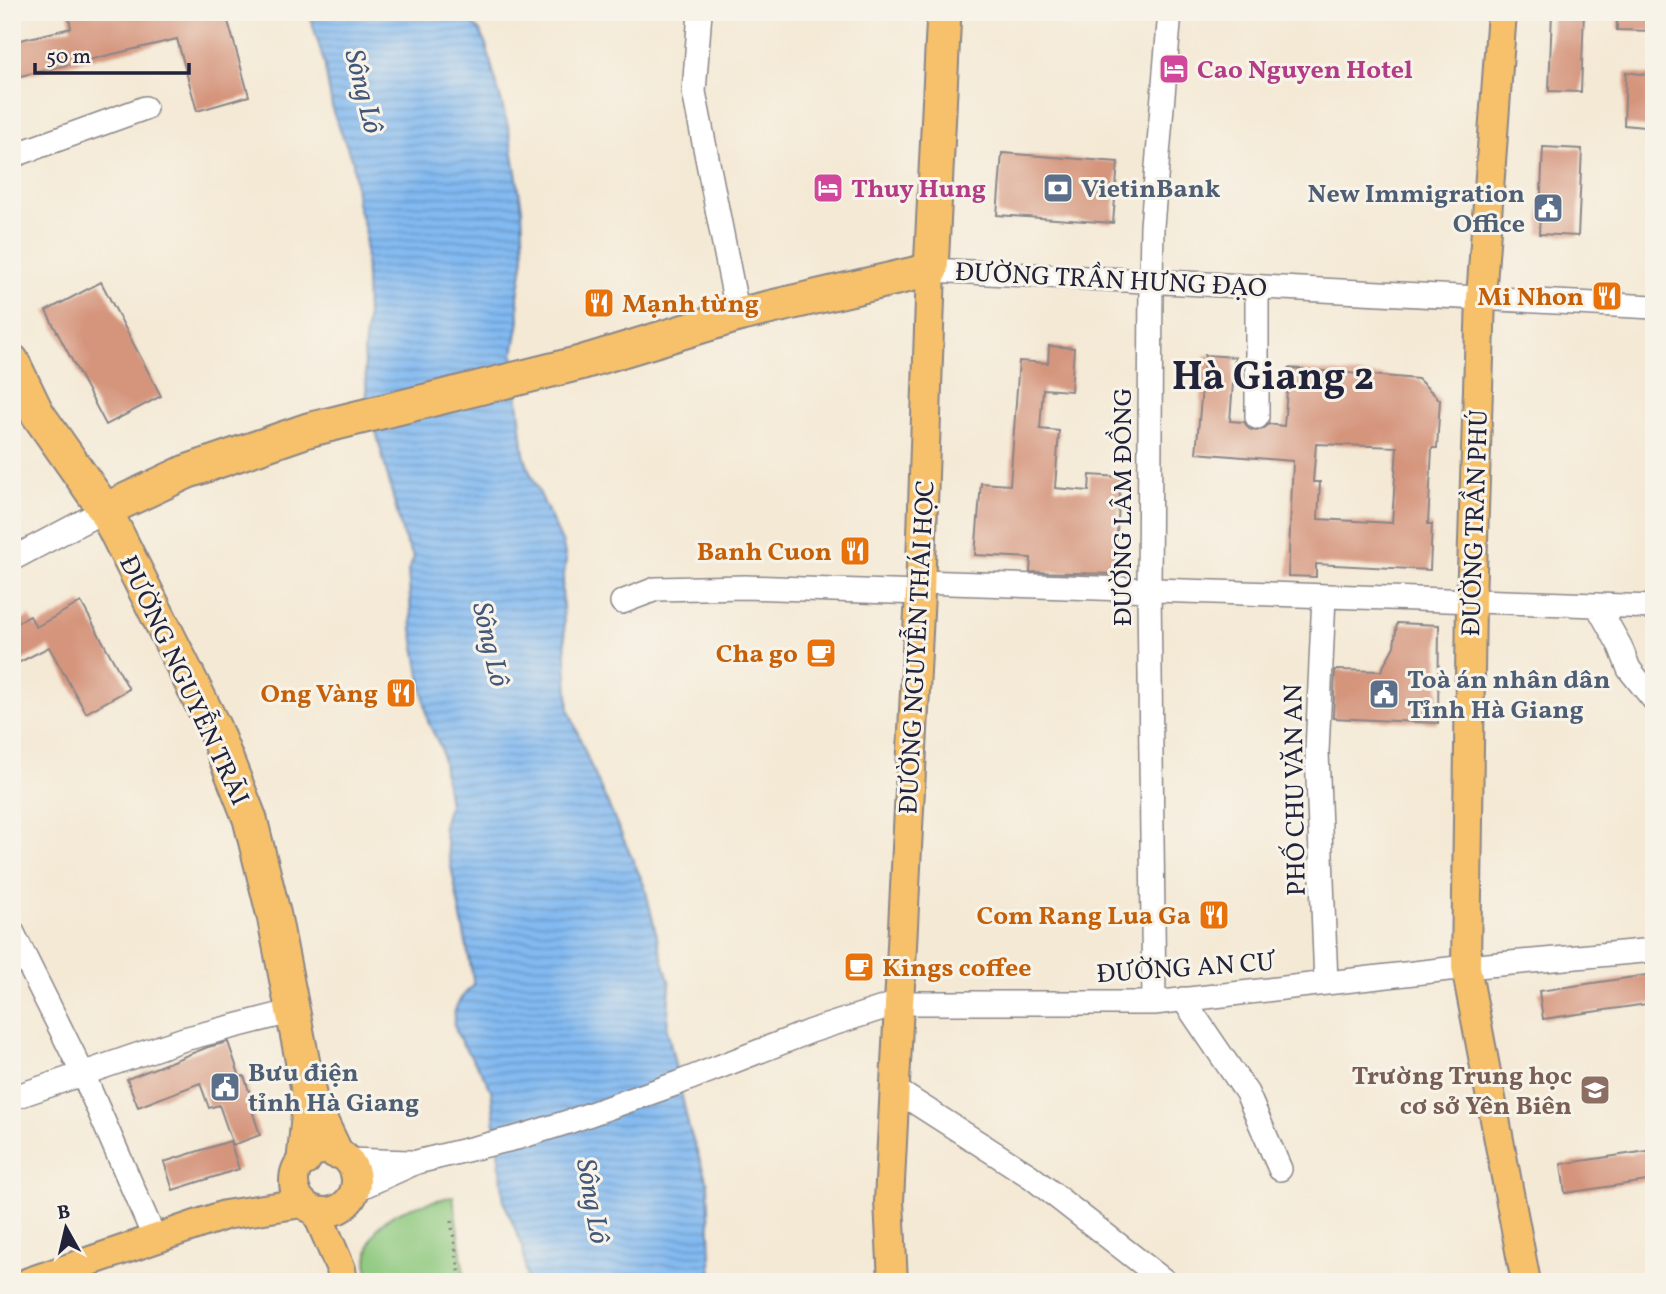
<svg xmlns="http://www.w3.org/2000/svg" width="1666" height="1294" font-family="Vollkorn,serif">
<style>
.park{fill:#8cc87d;stroke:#57755c;stroke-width:2}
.water{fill:url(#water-rules);stroke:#526e96;stroke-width:2}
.building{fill:#d5957d;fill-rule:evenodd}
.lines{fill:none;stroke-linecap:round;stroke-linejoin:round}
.minor-casing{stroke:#8b8688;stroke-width:26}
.major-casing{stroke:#8b8688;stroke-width:32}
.highway-casing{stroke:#8b8688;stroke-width:37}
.path{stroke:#8b8688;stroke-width:3.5;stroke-dasharray:2 5;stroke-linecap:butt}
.minor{stroke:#fff;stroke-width:23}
.major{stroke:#f6c16b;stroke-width:28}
.highway{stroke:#f6c16b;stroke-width:33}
.labels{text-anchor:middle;stroke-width:6;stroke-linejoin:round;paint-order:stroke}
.hotel-label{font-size:26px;font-weight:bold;fill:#b23c85;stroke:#f7f3e8;text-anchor:start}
.service-label{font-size:26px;font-weight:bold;fill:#4e5e75;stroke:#f7f3e8;text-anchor:start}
.street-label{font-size:26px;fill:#22223b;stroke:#f7f3e8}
.food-label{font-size:26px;font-weight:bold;fill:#c56008;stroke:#f7f3e8;text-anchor:end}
.education-label{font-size:26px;font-weight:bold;fill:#785e54;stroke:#f7f3e8;text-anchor:end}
.water-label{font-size:28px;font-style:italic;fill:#43577b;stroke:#f7f3e8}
.town-label{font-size:40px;font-weight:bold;fill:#22223b;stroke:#f7f3e8}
</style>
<defs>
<pattern id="water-rules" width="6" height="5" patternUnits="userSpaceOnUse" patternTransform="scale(1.75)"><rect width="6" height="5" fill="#81b9f1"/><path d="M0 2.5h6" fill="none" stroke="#6996c4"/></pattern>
</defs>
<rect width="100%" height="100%" fill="#f7f3e8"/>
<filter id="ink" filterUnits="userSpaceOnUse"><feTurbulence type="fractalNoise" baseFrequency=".0143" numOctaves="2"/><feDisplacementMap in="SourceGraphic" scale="14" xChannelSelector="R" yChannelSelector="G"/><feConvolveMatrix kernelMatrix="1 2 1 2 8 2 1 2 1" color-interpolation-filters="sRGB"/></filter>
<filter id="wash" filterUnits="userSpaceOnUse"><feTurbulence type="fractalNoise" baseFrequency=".00686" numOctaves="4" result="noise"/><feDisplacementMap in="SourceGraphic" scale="28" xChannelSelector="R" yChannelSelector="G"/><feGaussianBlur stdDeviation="1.57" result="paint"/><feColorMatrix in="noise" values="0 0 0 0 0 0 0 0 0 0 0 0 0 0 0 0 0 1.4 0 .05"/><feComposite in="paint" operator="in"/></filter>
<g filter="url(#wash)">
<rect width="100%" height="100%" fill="#f4e9d5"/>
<!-- park -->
<path class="park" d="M453,1196L465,1282H368C360,1214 400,1210 453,1196Z"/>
<!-- water -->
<path class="water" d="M309,12H461L480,31L486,45L509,130L522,208L524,257L518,297L519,321L513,354L524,454L529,470L563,544L566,560L562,589L569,710L590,764L645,887L660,950L670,984L667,1029L689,1128L708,1184L712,1282H527L523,1248L504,1202L491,1090C476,1052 427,1024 473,986V979L443,825L449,805L441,748L428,722L412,629L408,571L414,558L403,536L367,396L364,352L367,321L365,230L357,203L353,162L333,112L324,62Z"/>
<g id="blocks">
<!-- building -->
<path class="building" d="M68,12H214L215,17L226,14L249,96L197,111L177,39L12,78V42L71,28Z
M1552,12H1584L1581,92L1549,91Z
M1617,12H1654V31L1617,30Z
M1626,72L1654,76V128L1624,125Z
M1543,147L1582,149L1578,236L1539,234Z
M1002,153L1118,162L1113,223L997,215Z
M101,282L161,396L106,425L46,311Z
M1049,346L1074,348L1071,391L1043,389L1040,429L1059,431L1055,488L1089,491L1090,475L1121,477L1114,574L1030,572L1031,558L975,555L981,483L1010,485L1019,361L1048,363Z
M1205,355L1235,357L1230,421L1244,422L1249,429L1256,431L1263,429L1269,424L1284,426L1289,368L1418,379L1440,400L1437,448H1432L1428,524H1432L1430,570L1316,564V577L1288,576L1293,461L1196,453ZM1316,444L1397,447L1392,523L1318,519L1320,482H1313Z
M81,602L129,689L86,713L49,647L12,666V625L30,616L36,627Z
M1397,623L1439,625L1438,723L1333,718L1335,670L1381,671L1394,646Z
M1654,974V1003L1543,1019L1539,991Z
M228,1042L240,1077L244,1076L251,1097L248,1098L260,1135L233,1145L219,1105L209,1108L200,1083L138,1107L127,1079L208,1047Z
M230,1141L239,1169L173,1190L164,1162Z
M1654,1150V1180L1565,1193L1561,1164Z"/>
</g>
</g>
<g filter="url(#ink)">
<use href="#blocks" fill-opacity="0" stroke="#8b8688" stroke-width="2"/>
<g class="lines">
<!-- minor casing -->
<g class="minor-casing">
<path id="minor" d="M700,12L694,92L738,315
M12,156L145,108
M931,270L1654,307
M1257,417V287
M12,559L105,510
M920,582L1654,607
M1324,596L1317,752L1326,983
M622,602L656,589L745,587L920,593
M1597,605L1620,646L1629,669L1654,700
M12,931L82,1072L155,1239
M1183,999L1247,1093L1280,1169
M1154,1003L1149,590L1151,281L1152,226L1170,12
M896,1090L1030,1176L1166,1282
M12,1098L184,1039L294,1011
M348,1160L410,1162
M355,1190L417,1162L520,1137L571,1121L678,1083L811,1031L898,1003H1154L1466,967L1654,950"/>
</g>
<!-- major casing -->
<g class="major-casing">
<path id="major" d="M1502,12L1481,298L1471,601L1466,967L1526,1282
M294 1181a31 31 0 1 1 62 0a31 31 0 1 1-62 0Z
M316,1211L341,1269L343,1282
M29,1282L225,1215L302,1203
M893,1282L889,1201L920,593L931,270"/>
</g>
<!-- highway casing -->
<g class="highway-casing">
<path id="highway" d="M12,361L37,413L105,510L214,728L250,819L274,916L310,1099L335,1151
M105,510L186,472L308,430L580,363L738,315L931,270L944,12
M304,1159L310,1099"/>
</g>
<!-- path -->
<path class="path" d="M451,1221L461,1282"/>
<!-- minor -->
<use href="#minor" class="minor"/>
<!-- major -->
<use href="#major" class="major"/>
<!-- highway -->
<use href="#highway" class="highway"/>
</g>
</g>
<!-- icons -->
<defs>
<g id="hotel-square" transform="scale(1.575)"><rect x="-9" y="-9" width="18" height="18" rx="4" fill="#d1479c" stroke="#f7f3e8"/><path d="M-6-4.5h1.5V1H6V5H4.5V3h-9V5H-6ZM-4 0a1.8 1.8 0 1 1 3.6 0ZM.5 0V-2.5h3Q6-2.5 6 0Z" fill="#fff"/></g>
<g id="bank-square" transform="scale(1.575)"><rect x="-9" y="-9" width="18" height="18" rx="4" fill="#5c6f8a" stroke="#f7f3e8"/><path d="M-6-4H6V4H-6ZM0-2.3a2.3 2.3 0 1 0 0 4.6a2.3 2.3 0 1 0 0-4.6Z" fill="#fff"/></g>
<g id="civic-square" transform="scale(1.575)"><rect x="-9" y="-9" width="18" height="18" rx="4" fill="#5c6f8a" stroke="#f7f3e8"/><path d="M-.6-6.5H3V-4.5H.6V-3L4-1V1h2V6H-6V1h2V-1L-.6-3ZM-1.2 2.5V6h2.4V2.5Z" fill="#fff"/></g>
<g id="restaurant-square" transform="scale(1.575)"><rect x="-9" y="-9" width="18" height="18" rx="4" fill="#e8710a" stroke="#f7f3e8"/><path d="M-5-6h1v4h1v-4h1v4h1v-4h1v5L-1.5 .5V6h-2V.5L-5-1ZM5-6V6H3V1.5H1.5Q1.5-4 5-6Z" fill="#fff"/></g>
<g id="cafe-square" transform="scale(1.575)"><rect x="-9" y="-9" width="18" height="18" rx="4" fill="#e8710a" stroke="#f7f3e8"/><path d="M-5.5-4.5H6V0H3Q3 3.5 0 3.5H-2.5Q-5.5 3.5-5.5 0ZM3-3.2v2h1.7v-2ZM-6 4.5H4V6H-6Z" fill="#fff"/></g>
<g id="school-square" transform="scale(1.575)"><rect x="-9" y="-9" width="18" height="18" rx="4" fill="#8d6e63" stroke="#f7f3e8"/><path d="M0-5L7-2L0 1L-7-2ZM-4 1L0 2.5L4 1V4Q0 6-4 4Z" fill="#fff"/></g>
</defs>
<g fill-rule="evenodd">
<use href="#hotel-square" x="1174" y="69"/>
<use href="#hotel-square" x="828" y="188"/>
<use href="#bank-square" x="1058" y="188"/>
<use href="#civic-square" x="1548" y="208"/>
<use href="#restaurant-square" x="1607" y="296"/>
<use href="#restaurant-square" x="599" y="303"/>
<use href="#restaurant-square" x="855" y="551"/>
<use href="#cafe-square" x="821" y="653"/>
<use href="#restaurant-square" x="401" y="693"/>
<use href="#civic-square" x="1384" y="694"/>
<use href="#restaurant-square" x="1214" y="915"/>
<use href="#cafe-square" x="859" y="967"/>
<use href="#civic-square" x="225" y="1087"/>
<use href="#school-square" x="1595" y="1090"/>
</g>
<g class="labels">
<!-- hotel labels -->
<g class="hotel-label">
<text x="1197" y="78">Cao Nguyen Hotel</text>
<text x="851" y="197">Thuy Hung</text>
</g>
<!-- service labels -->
<g class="service-label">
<text x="1081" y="197">VietinBank</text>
<text x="1525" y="202" text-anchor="end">New Immigration<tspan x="1525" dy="30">Office</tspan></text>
<text x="1407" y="688">Toà án nhân dân<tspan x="1407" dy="30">Tỉnh Hà Giang</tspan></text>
<text x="248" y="1081">Bưu điện<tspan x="248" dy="30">tỉnh Hà Giang</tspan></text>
</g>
<!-- street labels -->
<g class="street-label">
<text transform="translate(1111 279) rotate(3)" y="9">ĐƯỜNG TRẦN HƯNG ĐẠO</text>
<text transform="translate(1122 507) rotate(-90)" y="9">ĐƯỜNG LÂM ĐỒNG</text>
<text transform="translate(1474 523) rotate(-88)" y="9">ĐƯỜNG TRẦN PHÚ</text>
<text transform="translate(916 647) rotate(-87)" y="9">ĐƯỜNG NGUYỄN THÁI HỌC</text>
<text transform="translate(185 680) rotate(65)" y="9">ĐƯỜNG NGUYỄN TRÃI</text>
<text transform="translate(1294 790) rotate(-91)" y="9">PHỐ CHU VĂN AN</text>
<text transform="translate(1186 967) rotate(-4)" y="9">ĐƯỜNG AN CƯ</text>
</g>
<!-- food labels -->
<g class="food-label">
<text x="1584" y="305">Mi Nhon</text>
<text x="622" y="312" text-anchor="start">Mạnh từng</text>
<text x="832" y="560">Banh Cuon</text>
<text x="798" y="662">Cha go</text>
<text x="378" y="702">Ong Vàng</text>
<text x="1191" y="924">Com Rang Lua Ga</text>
<text x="882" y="976" text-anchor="start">Kings coffee</text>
</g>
<!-- education labels -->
<g class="education-label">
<text x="1572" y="1084">Trường Trung học<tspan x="1572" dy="30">cơ sở Yên Biên</tspan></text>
</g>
<!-- water labels -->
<g class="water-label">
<text transform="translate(365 91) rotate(76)" y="10">Sông Lô</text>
<text transform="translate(492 644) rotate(77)" y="10">Sông Lô</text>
<text transform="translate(594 1201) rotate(80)" y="10">Sông Lô</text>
</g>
<!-- town labels -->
<g class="town-label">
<text x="1273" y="389">Hà Giang 2</text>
</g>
</g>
<!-- margin -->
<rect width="1666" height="1294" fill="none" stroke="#f7f3e8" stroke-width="42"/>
<!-- north arrow -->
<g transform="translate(66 1228) rotate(352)" stroke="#f7f3e8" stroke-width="5" paint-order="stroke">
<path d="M0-5L12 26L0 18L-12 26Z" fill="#22223b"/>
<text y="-10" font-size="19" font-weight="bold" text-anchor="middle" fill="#22223b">B</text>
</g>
<!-- scale -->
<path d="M35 63v10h154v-10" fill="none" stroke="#22223b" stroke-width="3.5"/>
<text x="46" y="63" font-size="21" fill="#22223b" stroke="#f7f3e8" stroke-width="5" paint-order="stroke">50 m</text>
</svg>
